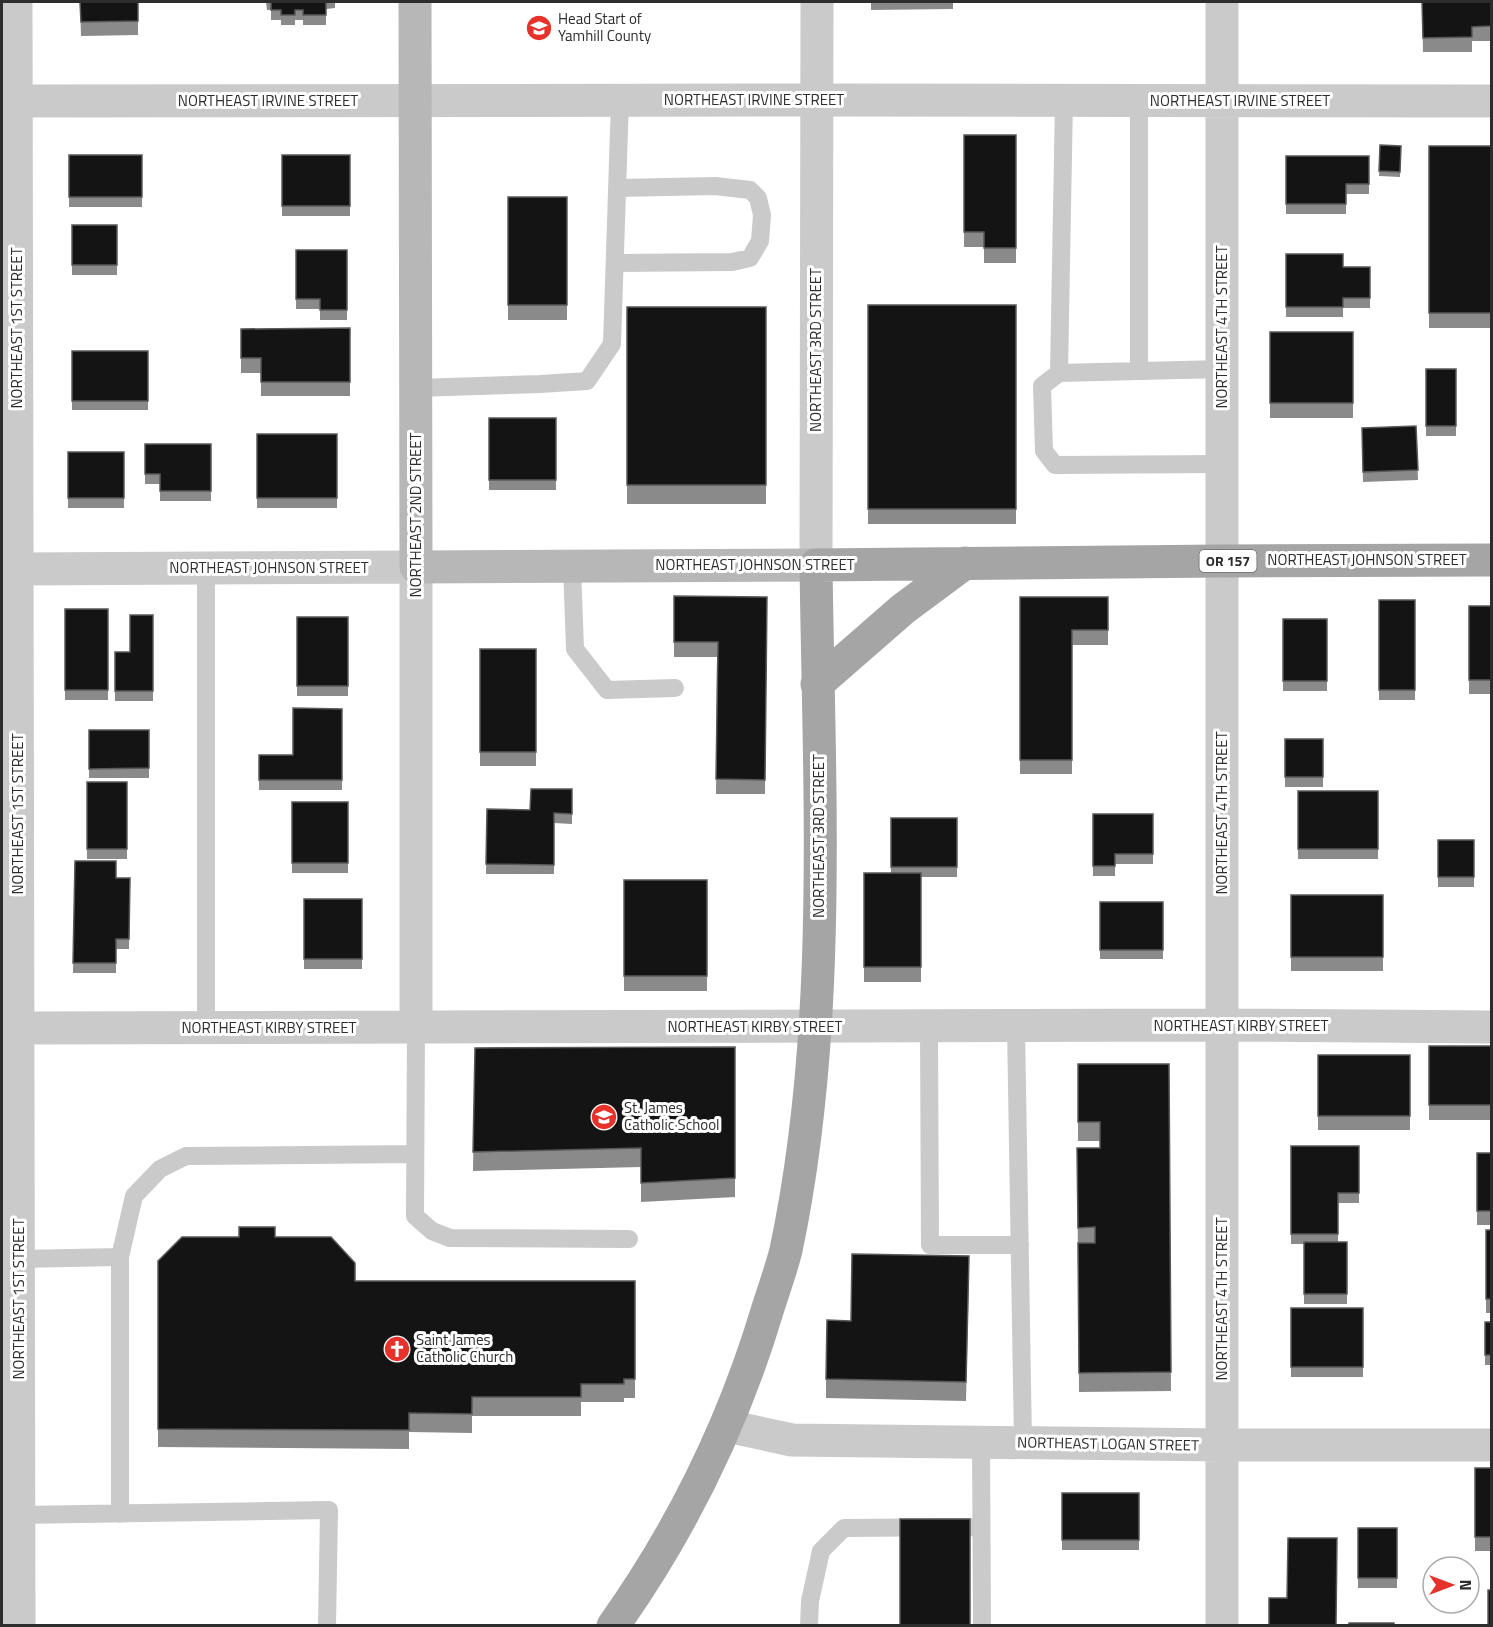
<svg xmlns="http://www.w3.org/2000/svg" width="1493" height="1627" font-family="'Titillium Web',sans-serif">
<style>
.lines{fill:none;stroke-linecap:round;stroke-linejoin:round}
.service{stroke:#cacaca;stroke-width:18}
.minor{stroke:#cacaca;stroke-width:33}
.tertiary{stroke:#cacaca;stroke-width:33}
.secondary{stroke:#b7b7b7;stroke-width:33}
.primary{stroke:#a5a5a5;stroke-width:33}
.wall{fill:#8a8a8a}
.building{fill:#141414;stroke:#5a5a5a;stroke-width:1.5}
.labels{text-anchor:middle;stroke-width:6;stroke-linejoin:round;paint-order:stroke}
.shield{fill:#fff;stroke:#6c6c6c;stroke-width:1.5}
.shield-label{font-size:14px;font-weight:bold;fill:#2d2d2d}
.poi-label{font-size:15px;fill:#2d2d2d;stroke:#fff;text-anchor:start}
.street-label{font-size:15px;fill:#2d2d2d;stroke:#fff}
</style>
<rect width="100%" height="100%" fill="#fff"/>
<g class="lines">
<!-- service -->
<path class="service" d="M1139,100V371
M615,263L732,262L750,258L760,241L762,215L758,198L750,190L715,186L617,188
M1222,369L1059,373L1042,386L1044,451L1055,465L1222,464
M1059,373L1064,100
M416,388L540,384L587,381L612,344L620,100
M572,566L575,649L607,690L675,688
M206,568V1028
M929,1027L930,1245H1020
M1016,1027L1023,1443
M416,1028L415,1216L432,1231L450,1238L629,1239
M120,1257L134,1196L160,1169L186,1156L415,1154
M19,1259L120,1257V1514
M981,1443L982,1626
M19,1515L329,1510L327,1626
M809,1626L810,1601L821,1551L844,1528L981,1527"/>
<!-- minor -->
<path class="minor" d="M1222,2V1626
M16,101L817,100L1492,101
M18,569L416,567V1028
M19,1028L1222,1025L1492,1027
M727,1426L792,1440L1222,1445H1492"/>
<!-- tertiary -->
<path class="tertiary" d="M16,2L19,1626
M816,565L817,2"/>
<!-- secondary -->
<path class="secondary" d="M415,2L416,567L816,565"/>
<!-- primary -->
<path class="primary" d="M817,684L903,609L965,563
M613,1626C682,1529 734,1422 768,1308C774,1289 781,1270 786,1250C833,1028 819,791 816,565L1221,561L1492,560"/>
</g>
<!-- wall -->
<path class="wall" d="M80,2H138V35L81,36Z
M266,2H335V8L326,9V25H303V20H295V25H281V20H271V10H267Z
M871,2H953V9L871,10Z
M1422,2H1491V41H1472V52H1423Z
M964,135H1016V263H984V247H964Z
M1380,145L1401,146L1400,177L1379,176Z
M1429,146H1491V328H1429Z
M69,155H142V207H69Z
M282,155H350V216H282Z
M1286,156H1369V194H1346V214H1286Z
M508,197H567V320H508Z
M72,225H117V275H72Z
M296,250H347V320H320V309H296Z
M1286,254L1343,267H1370V308H1343V317H1286Z
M868,305H1016V524H868Z
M627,307H766V504H627Z
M350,328V396H261V373H241V329Z
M1270,332H1353V418H1270Z
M72,351H148V410H72Z
M1426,369H1456V436H1426Z
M489,418H556V490H489Z
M1416,426L1418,480L1363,482L1362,428Z
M257,434H337V508H257Z
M145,444H211V501H160V484H145Z
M68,452H124V508H68Z
M674,596L767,597L765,794H716L717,657H674Z
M1020,597H1108V645H1072V774H1020Z
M1379,600H1415V700H1379Z
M1469,606H1491V694H1469Z
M65,609H108V700H65Z
M153,615V701H115V652H130Z
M297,617H348V696H297Z
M1283,619H1327V691H1283Z
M480,649H536V766H480Z
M342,709V790H259V755H293Z
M89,730H149V778H89Z
M1285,739H1323V787H1285Z
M87,782H127V859H87Z
M572,789V824L554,823V874H486L487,809L530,810Z
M1298,791H1378V859H1298Z
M292,802H348V873H292Z
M1093,814H1153V864H1115V876H1093Z
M891,818H957V877H921V982H864V873H891Z
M1438,840H1474V887H1438Z
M75,861L116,878H130L129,949H116V973H73Z
M624,880H707V991H624Z
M1291,895H1383V971H1291Z
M304,899H362V969H304Z
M1100,902H1163V959H1100Z
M1429,1046H1491V1120H1429Z
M735,1047V1197L641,1202V1167L473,1171L475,1048Z
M1318,1055H1410V1130H1318Z
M1078,1064H1169L1171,1391L1079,1392L1077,1148H1100V1141H1078Z
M1291,1146H1359V1203H1338V1242H1347V1304H1304V1244H1291Z
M1477,1153H1491V1225H1477Z
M1486,1230H1491V1313H1486Z
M275,1237L355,1281H635V1398H624V1402H581V1416H472V1433L409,1432V1449L158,1447V1261Z
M969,1275L966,1401L826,1398V1379L851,1321Z
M1291,1308H1363V1377H1291Z
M1485,1322H1491V1365H1485Z
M1475,1468H1491V1551H1475Z
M1062,1493H1139V1550H1062Z
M1358,1528H1397V1588H1358Z"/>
<!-- building -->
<path class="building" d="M80,2H138V21L81,22Z
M271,2H326V15H303V10H295V15H281V10H271Z
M1422,2H1491V26L1472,27V37L1423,38Z
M964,135H1016V248H984V232H964Z
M1380,145L1401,146L1400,172L1379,171Z
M1429,146H1491V313H1429Z
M69,155H142V197H69Z
M282,155H350V206H282Z
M1286,156H1369V184H1346V204H1286Z
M508,197H567V305H508Z
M72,225H117V265H72Z
M296,250H347V310H320V299H296Z
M1286,254H1343V267H1370V298H1343V307H1286Z
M868,305H1016V509H868Z
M627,307H766V485H627Z
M350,328V382H261V358H241V329Z
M1270,332H1353V403H1270Z
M72,351H148V401H72Z
M1426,369H1456V426H1426Z
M489,418H556V480H489Z
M1416,426L1418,470L1363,472L1362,428Z
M257,434H337V498H257Z
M145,444H211V491H160V474H145Z
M68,452H124V498H68Z
M674,596L767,597L765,780L716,779L718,642H674Z
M1020,597H1108V630H1072V760H1020Z
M1379,600H1415V690H1379Z
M1469,606H1491V680H1469Z
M65,609H108V690H65Z
M130,615H153V691H115V652H130Z
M297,617H348V686H297Z
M1283,619H1327V681H1283Z
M480,649H536V752H480Z
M293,708L342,709V780H259V755H293Z
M89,730H149V768L89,769Z
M1285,739H1323V777H1285Z
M87,782H127V849H87Z
M531,789H572V814L554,813V865L486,864L487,809L530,810Z
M1298,791H1378V849H1298Z
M292,802H348V863H292Z
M1093,814H1153V854H1115V866H1093Z
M891,818H957V867H891Z
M1438,840H1474V877H1438Z
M75,861H116V878H130L129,939H116V963H73Z
M864,873H921V967H864Z
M624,880H707V976H624Z
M1291,895H1383V957H1291Z
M304,899H362V959H304Z
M1100,902H1163V950H1100Z
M1429,1046H1491V1105H1429Z
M735,1047V1178L641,1183V1148L473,1152L475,1048Z
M1318,1055H1410V1116H1318Z
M1078,1064H1169L1171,1372L1079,1373L1078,1243H1095V1227L1078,1228L1077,1148H1100V1122H1078Z
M1291,1146H1359V1193H1338V1234H1291Z
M1477,1153H1491V1211H1477Z
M239,1227H275V1237H331L355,1263V1281H635V1379H624V1384H581V1397H472V1414L409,1413V1430L158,1429V1261L182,1237H239Z
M1486,1230H1491V1299H1486Z
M1304,1242H1347V1294H1304Z
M852,1254L969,1256L966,1382L826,1379L827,1320L851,1321Z
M1291,1308H1363V1367H1291Z
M1485,1322H1491V1355H1485Z
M1475,1468H1491V1537H1475Z
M1062,1493H1139V1540H1062Z
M900,1519H970V1626H900Z
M1358,1528H1397V1578H1358Z
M1288,1538H1337L1336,1626H1269V1598H1287Z
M1488,1590H1491V1626H1488Z
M1349,1623H1394V1626H1349Z"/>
<!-- icons -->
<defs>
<g id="school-disc" transform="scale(1.35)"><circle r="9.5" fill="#e7322b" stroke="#fff"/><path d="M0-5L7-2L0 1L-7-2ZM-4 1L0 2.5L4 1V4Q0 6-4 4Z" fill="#fff"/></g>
<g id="church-disc" transform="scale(1.35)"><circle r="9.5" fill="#e7322b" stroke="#fff"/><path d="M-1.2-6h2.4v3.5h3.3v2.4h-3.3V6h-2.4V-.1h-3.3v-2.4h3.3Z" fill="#fff"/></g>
</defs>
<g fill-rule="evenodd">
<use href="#school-disc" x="539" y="28"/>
<use href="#school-disc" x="604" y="1117"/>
<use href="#church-disc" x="397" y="1349"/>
</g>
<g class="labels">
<!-- shield labels -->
<rect class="shield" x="1199.5" y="550" width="57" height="22" rx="4.5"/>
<g class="shield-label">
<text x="1228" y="566">OR 157</text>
</g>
<!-- poi labels -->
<g class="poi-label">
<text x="558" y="24">Head Start of<tspan x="558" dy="17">Yamhill County</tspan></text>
<text x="624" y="1113">St. James<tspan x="624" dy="17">Catholic School</tspan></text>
<text x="416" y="1345">Saint James<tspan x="416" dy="17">Catholic Church</tspan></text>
</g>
<!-- street labels -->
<g class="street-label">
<text x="754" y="105">NORTHEAST IRVINE STREET</text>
<text x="268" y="106">NORTHEAST IRVINE STREET</text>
<text x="1240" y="106">NORTHEAST IRVINE STREET</text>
<text transform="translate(1222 327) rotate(-90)" y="5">NORTHEAST 4TH STREET</text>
<text transform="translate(17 328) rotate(-90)" y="5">NORTHEAST 1ST STREET</text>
<text transform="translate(816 350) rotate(-90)" y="5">NORTHEAST 3RD STREET</text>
<text transform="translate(416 515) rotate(-90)" y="5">NORTHEAST 2ND STREET</text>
<text x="1367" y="565">NORTHEAST JOHNSON STREET</text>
<text x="755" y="570">NORTHEAST JOHNSON STREET</text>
<text x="269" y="573">NORTHEAST JOHNSON STREET</text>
<text transform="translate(1222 813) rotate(-90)" y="5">NORTHEAST 4TH STREET</text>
<text transform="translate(18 814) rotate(-90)" y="5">NORTHEAST 1ST STREET</text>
<text transform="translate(819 836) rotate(-90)" y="5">NORTHEAST 3RD STREET</text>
<text x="1241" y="1031">NORTHEAST KIRBY STREET</text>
<text x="755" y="1032">NORTHEAST KIRBY STREET</text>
<text x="269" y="1033">NORTHEAST KIRBY STREET</text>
<text transform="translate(19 1299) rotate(-90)" y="5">NORTHEAST 1ST STREET</text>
<text transform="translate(1222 1299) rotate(-90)" y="5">NORTHEAST 4TH STREET</text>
<text transform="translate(1108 1444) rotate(1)" y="5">NORTHEAST LOGAN STREET</text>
</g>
</g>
<!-- border -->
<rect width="1493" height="1627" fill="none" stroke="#2d2d2d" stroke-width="6"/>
<!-- north arrow -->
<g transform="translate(1451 1585) rotate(90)"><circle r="28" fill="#ffffff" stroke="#ababab" stroke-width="1.5"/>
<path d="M0-4.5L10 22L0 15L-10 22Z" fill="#e7322b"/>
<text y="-9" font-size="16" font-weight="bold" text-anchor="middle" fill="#2d2d2d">N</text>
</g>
</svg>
